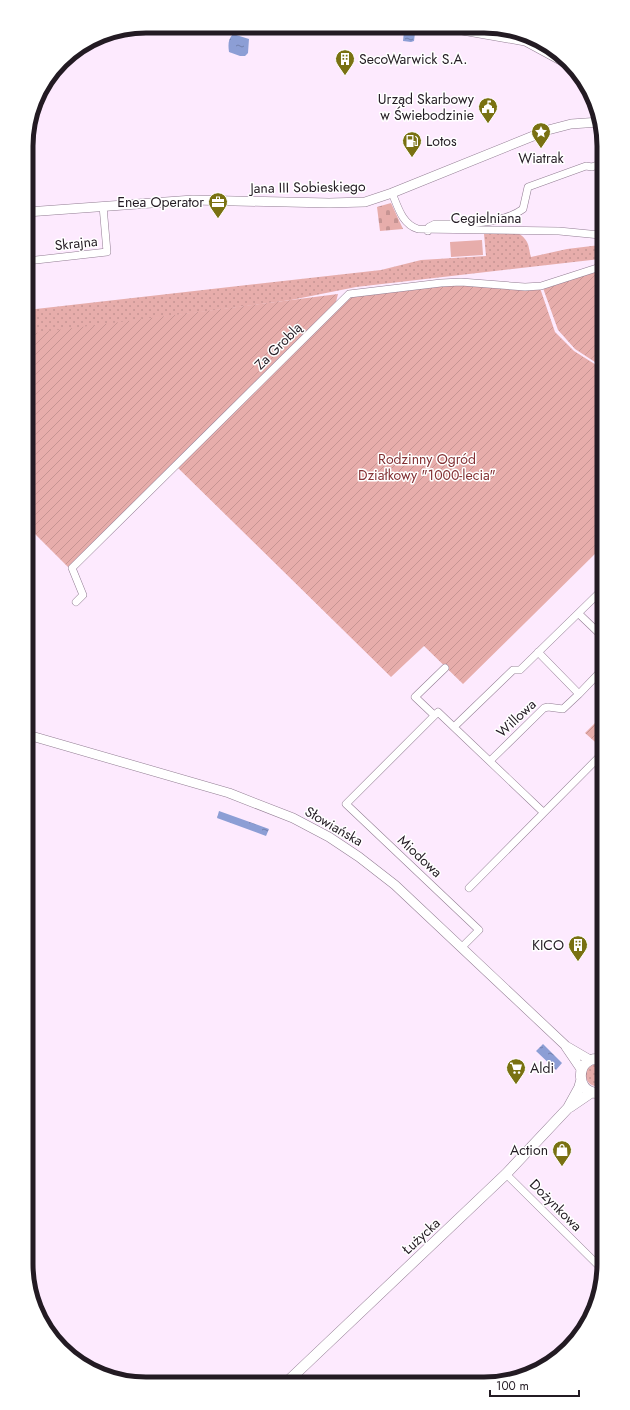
<svg xmlns="http://www.w3.org/2000/svg" width="630" height="1410" font-family="Jost,sans-serif">
<style>
.grass{fill:url(#grass-dots)}
.cemetery{fill:url(#cemetery-stones)}
.garden{fill:url(#garden-furrows)}
.pitch{fill:#e7adab}
.water{fill:url(#water-ripples)}
.lines{fill:none;stroke-linecap:round;stroke-linejoin:round}
.minor-casing{stroke:#927d93;stroke-width:8}
.tertiary-casing{stroke:#927d93;stroke-width:10}
.secondary-casing{stroke:#927d93;stroke-width:11}
.minor{stroke:#fff;stroke-width:7}
.tertiary{stroke:#fff;stroke-width:9}
.secondary{stroke:#fff;stroke-width:10}
.labels{text-anchor:middle;stroke-width:3;stroke-linejoin:round;paint-order:stroke}
.poi-label{font-size:14px;fill:#231b23;stroke:#fff;text-anchor:end}
.street-label{font-size:14px;fill:#231b23;stroke:#fff}
.park-label{font-size:14px;fill:#823033;stroke:#fff}
.rim{fill:none;stroke:#231b23;stroke-width:5}
</style>
<defs>
<pattern id="grass-dots" width="8" height="8" patternUnits="userSpaceOnUse"><rect width="8" height="8" fill="#e7adab"/><path d="M2 2h.1M6 6h.1" fill="none" stroke="#c69493" stroke-width="1.8" stroke-linecap="round"/></pattern>
<pattern id="cemetery-stones" width="16" height="16" patternUnits="userSpaceOnUse"><rect width="16" height="16" fill="#e7adab"/><path d="M2 7V4a2 2 0 0 1 4 0v3zM10 15v-3a2 2 0 0 1 4 0v3z" fill="#c69493"/></pattern>
<pattern id="garden-furrows" width="10" height="10" patternUnits="userSpaceOnUse"><rect width="10" height="10" fill="#e7adab"/><path d="M-1 1l2-2M0 10L10 0M9 11l2-2" fill="none" stroke="#c69493"/></pattern>
<pattern id="water-ripples" width="26" height="14" patternUnits="userSpaceOnUse"><rect width="26" height="14" fill="#8c9ed5"/><path d="M2 4q2-2 4 0t4 0M15 11q2-2 4 0t4 0" fill="none" stroke="#7280ac"/></pattern>
</defs>
<rect width="100%" height="100%" fill="#fdeafe"/>
<!-- grass -->
<path class="grass" d="M518,233C530,241 528,246 531,257L567,249L600,245V259L356,287L291,300L27,335V310L381,270L421,260L486,256L484,234Z
M596,1064L603,1066V1085C586,1092 578,1068 596,1064Z"/>
<!-- cemetery -->
<path class="cemetery" d="M391,203L403,229L380,231L377,207Z"/>
<!-- garden -->
<path class="garden" d="M460,28H507L563,56L570,63L525,41Z
M600,269L601,366L575,349L558,330L543,288Z
M463,285L540,288L555,332L574,351L601,368V548L463,684L424,646L391,677L178,468L351,297L442,286Z
M338,294L336,302L68,567L28,527L27,334Z
M602,716V748L585,733Z"/>
<!-- pitch -->
<path class="pitch" d="M482,240L483,255L451,257L450,242Z"/>
<!-- water -->
<path class="water" d="M406,29L415,33L414,41L411,42L403,41L404,31Z
M233,34L249,39L248,53L245,56H240L229,52C228,45 228,39 233,34Z
M219,811L269,829L266,836L217,818Z
M543,1044L562,1063L556,1070L536,1051Z"/>
<g class="lines">
<!-- minor casing -->
<g class="minor-casing">
<path id="minor" d="M445,28L525,42L573,68
M392,193C398,207 402,224 418,229L559,231L600,235
M428,231L429,227L435,224C461,224 501,225 523,209L528,187L586,166L592,167L600,164
M27,261L107,252L103,206
M76,602L83,595L72,568L349,294L441,283L461,282L525,287L541,286L600,267
M579,614L602,636
M538,652L579,694L602,670
M434,715L415,697L445,668
M457,724L513,670H520L601,591
M493,758L544,708L548,707L563,709L579,694
M469,888L602,754
M462,947L479,930L346,804L438,712L543,812
M506,1174L604,1271"/>
</g>
<!-- tertiary casing -->
<g class="tertiary-casing">
<path id="tertiary" d="M27,212L193,200L329,203L365,202L392,193L548,130L571,124L600,122
M28,735L229,793L293,818L329,837L359,857L395,885L566,1046L590,1060
M566,1047L581,1069"/>
</g>
<!-- secondary casing -->
<g class="secondary-casing">
<path id="secondary" d="M603,1060C573,1052 574,1100 603,1092
M570,1107L592,1092
M288,1381L506,1174L568,1108L579,1088L581,1081"/>
</g>
<!-- minor -->
<use href="#minor" class="minor"/>
<!-- tertiary -->
<use href="#tertiary" class="tertiary"/>
<!-- secondary -->
<use href="#secondary" class="secondary"/>
</g>
<!-- icons -->
<defs>
<g id="building-pin" transform="scale(1)"><path d="M0 17L-7.5 6A9.5 9.5 0 1 1 7.5 6Z" fill="#797112" stroke="#fff"/><path d="M-4-6H4V6H1V3H-1V6H-4ZM-2.5-4.3h1.7v1.8h-1.7ZM.8-4.3h1.7v1.8H.8ZM-2.5-1h1.7V.8h-1.7ZM.8-1h1.7V.8H.8Z" fill="#fff"/></g>
<g id="civic-pin" transform="scale(1)"><path d="M0 17L-7.5 6A9.5 9.5 0 1 1 7.5 6Z" fill="#797112" stroke="#fff"/><path d="M-.6-6.5H3V-4.5H.6V-3L4-1V1h2V6H-6V1h2V-1L-.6-3ZM-1.2 2.5V6h2.4V2.5Z" fill="#fff"/></g>
<g id="sight-pin" transform="scale(1)"><path d="M0 17L-7.5 6A9.5 9.5 0 1 1 7.5 6Z" fill="#797112" stroke="#fff"/><path d="M0-6L1.8-2.2L6-1.7L2.9 1.2L3.7 5.4L0 3.3L-3.7 5.4L-2.9 1.2L-6-1.7L-1.8-2.2Z" fill="#fff"/></g>
<g id="fuel-pin" transform="scale(1)"><path d="M0 17L-7.5 6A9.5 9.5 0 1 1 7.5 6Z" fill="#797112" stroke="#fff"/><path d="M-5.5-6h7V0h2V4h1.3V-2.5L3-4.5l.8-.8L6-3V5H2.5V1h-1V6h-7ZM-4.2-4.7v3.2H.2V-4.7Z" fill="#fff"/></g>
<g id="office-pin" transform="scale(1)"><path d="M0 17L-7.5 6A9.5 9.5 0 1 1 7.5 6Z" fill="#797112" stroke="#fff"/><path d="M-6-3h4V-5.5h4V-3h4V5H-6ZM-1-4.5V-3h2v-1.5ZM-6 0V1H6V0Z" fill="#fff"/></g>
<g id="supermarket-pin" transform="scale(1)"><path d="M0 17L-7.5 6A9.5 9.5 0 1 1 7.5 6Z" fill="#797112" stroke="#fff"/><path d="M-6-5.5h2.5l.6 2H6L4.5 2H-2.5L-4.4-4H-6ZM-1.5 3.2a1.3 1.3 0 1 0 .1 0ZM3 3.2a1.3 1.3 0 1 0 .1 0Z" fill="#fff"/></g>
<g id="shop-pin" transform="scale(1)"><path d="M0 17L-7.5 6A9.5 9.5 0 1 1 7.5 6Z" fill="#797112" stroke="#fff"/><path d="M-5-2.5h2.3a2.7 3.5 0 0 1 5.4 0H5L5.5 6h-11ZM-1.5-2.5h3a1.5 2.3 0 0 0-3 0Z" fill="#fff"/></g>
</defs>
<g fill-rule="evenodd">
<use href="#building-pin" x="345" y="59"/>
<use href="#civic-pin" x="488" y="107"/>
<use href="#sight-pin" x="541" y="132"/>
<use href="#fuel-pin" x="412" y="141"/>
<use href="#office-pin" x="218" y="202"/>
<use href="#building-pin" x="578" y="945"/>
<use href="#supermarket-pin" x="516" y="1068"/>
<use href="#shop-pin" x="562" y="1150"/>
</g>
<g class="labels">
<!-- poi labels -->
<g class="poi-label">
<text x="359" y="64" text-anchor="start">SecoWarwick S.A.</text>
<text x="474" y="104">Urząd Skarbowy<tspan x="474" dy="16">w Świebodzinie</tspan></text>
<text x="426" y="146" text-anchor="start">Lotos</text>
<text x="541" y="163" text-anchor="middle">Wiatrak</text>
<text x="204" y="207">Enea Operator</text>
<text x="564" y="950">KICO</text>
<text x="530" y="1073" text-anchor="start">Aldi</text>
<text x="548" y="1155">Action</text>
</g>
<!-- street labels -->
<g class="street-label">
<text transform="translate(308 187) rotate(-1)" y="5">Jana III Sobieskiego</text>
<text x="486" y="223">Cegielniana</text>
<text transform="translate(76 243) rotate(-6)" y="5">Skrajna</text>
<text transform="translate(278 346) rotate(-45)" y="5">Za Groblą</text>
<text transform="translate(516 718) rotate(-43)" y="5">Willowa</text>
<text transform="translate(334 826) rotate(30)" y="5">Słowiańska</text>
<text transform="translate(420 856) rotate(43)" y="5">Miodowa</text>
<text transform="translate(556 1205) rotate(45)" y="5">Dożynkowa</text>
<text transform="translate(421 1236) rotate(-43)" y="5">Łużycka</text>
</g>
<!-- park labels -->
<g class="park-label">
<text x="427" y="464">Rodzinny Ogród<tspan x="427" dy="16">Działkowy "1000-lecia"</tspan></text>
</g>
</g>
<!-- crop -->
<path d="M0 0H630V1410H0ZM146 33H484A113 113 0 0 1 597 146V1264A113 113 0 0 1 484 1377H146A113 113 0 0 1 33 1264V146A113 113 0 0 1 146 33Z" fill="#fff" fill-rule="evenodd"/>
<path class="rim" d="M146 33H484A113 113 0 0 1 597 146V1264A113 113 0 0 1 484 1377H146A113 113 0 0 1 33 1264V146A113 113 0 0 1 146 33Z"/>
<!-- scale -->
<path d="M490 1390v6h89v-6" fill="none" stroke="#231b23" stroke-width="2"/>
<text x="496" y="1390" font-size="12" fill="#231b23" stroke="#ffffff" stroke-width="3" paint-order="stroke">100 m</text>
</svg>
